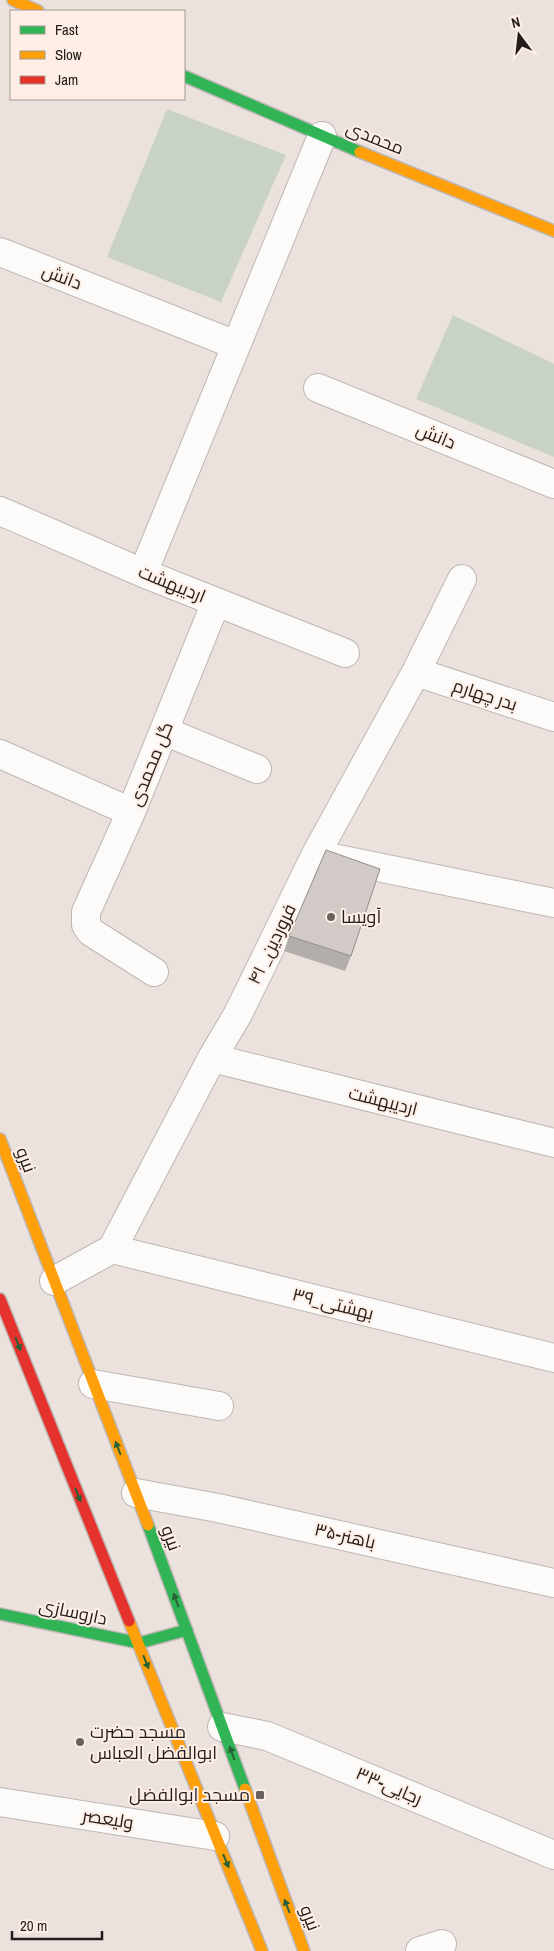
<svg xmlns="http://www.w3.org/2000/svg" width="554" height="1951" font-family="'Archivo Narrow',Cairo,sans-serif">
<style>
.green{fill:#c9d2c6}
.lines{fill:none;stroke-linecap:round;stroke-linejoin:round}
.street-casing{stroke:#beb7b4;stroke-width:30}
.fast-casing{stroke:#beb7b4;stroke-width:14}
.slow-casing{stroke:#beb7b4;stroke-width:14}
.jam-casing{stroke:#beb7b4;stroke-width:14}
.street{stroke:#fcfbfa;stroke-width:28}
.fast{stroke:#30b455;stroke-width:11}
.slow{stroke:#ff9f0a;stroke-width:11}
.jam{stroke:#e5322d;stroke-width:11}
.wall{fill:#b4aeab}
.building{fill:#d1cac7;stroke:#928d8b}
.oneway{fill:#286135}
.poi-dot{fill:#68625f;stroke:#feeee6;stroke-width:2}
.labels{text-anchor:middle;stroke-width:4;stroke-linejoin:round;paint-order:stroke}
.street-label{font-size:18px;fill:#221d1a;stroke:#feeee6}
.poi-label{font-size:18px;fill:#221d1a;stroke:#feeee6;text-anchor:start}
</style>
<rect width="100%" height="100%" fill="#ebe2de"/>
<!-- green -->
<path class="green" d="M167,109L286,155L221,302L107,257Z
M453,315L554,364V457L416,399Z"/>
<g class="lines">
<!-- street casing -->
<g class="street-casing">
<path id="street" d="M0,252L236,345
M318,388L554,484
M0,511L143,573L345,653
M143,573L322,136
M416,672L554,717
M164,731L257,769
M0,754L131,812
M333,858L554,903
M154,972L91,932L86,925V912L131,812L216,602
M212,1058L554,1143
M112,1249L554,1358
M54,1281L112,1249L212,1058L238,1014L316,854L416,672L462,579
M93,1384L219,1406
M136,1493L218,1508L554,1583
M222,1727L267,1736L554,1855
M0,1802L215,1836
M420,1951L442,1944"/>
</g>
<!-- fast casing -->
<g class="fast-casing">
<path id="fast" d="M184,76L360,152
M148,1525L245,1789
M0,1614L139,1643L187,1630"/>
</g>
<!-- slow casing -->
<g class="slow-casing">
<path id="slow" d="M13,0L38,11
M360,152L554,231
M0,1139L148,1525
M129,1621L262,1951
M245,1789L304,1951"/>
</g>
<!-- jam casing -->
<g class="jam-casing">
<path id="jam" d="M0,1299L129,1621"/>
</g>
<!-- street -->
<use href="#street" class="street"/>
<!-- fast -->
<use href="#fast" class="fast"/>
<!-- slow -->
<use href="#slow" class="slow"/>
<!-- jam -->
<use href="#jam" class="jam"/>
</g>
<!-- wall -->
<path class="wall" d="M289,936L351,956L345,971L284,951Z"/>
<!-- building -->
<path class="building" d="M326,850L380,869L351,956L289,936Z"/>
<!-- one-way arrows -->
<defs><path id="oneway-solid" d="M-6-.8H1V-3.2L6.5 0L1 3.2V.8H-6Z" transform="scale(1.25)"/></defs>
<g class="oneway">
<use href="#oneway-solid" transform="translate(18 1344) rotate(69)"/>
<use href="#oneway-solid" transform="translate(118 1448) rotate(-111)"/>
<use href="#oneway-solid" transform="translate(78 1495) rotate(68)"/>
<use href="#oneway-solid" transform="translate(176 1600) rotate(-110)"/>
<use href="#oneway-solid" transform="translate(146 1662) rotate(68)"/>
<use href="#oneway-solid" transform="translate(232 1753) rotate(-110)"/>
<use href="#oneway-solid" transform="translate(226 1861) rotate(67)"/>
<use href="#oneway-solid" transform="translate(287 1906) rotate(-111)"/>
</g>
<!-- markers -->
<g class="poi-dot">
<circle cx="331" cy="917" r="5"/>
<circle cx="80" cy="1742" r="5"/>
<rect x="255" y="1790" width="10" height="10" rx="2.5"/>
</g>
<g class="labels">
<!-- street labels -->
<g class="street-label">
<text transform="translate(375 138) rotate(22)" y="6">محمدی</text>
<text transform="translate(62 277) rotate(21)" y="6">دانش</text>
<text transform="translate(436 436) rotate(22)" y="6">دانش</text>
<text transform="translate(172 584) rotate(22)" y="6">اردیبهشت</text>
<text transform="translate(485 695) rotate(18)" y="6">بدر چهارم</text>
<text transform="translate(151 764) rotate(-68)" y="6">گل محمدی</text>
<text transform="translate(272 944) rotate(-64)" y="6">۴۱ _فروردین</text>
<text transform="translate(383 1101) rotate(14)" y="6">اردیبهشت</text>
<text transform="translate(26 1160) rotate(69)" y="6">نیرو</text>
<text transform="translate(333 1304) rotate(14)" y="6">۳۹_بهشتی</text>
<text transform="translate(345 1536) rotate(13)" y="6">۳۵-باهنر</text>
<text transform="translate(171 1538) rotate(70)" y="6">نیرو</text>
<text transform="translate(73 1612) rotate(12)" y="6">داروسازی</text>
<text transform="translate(389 1786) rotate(23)" y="6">۳۳-رجایی</text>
<text transform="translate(108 1819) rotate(9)" y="6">ولیعصر</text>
<text transform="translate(310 1918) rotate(69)" y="6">نیرو</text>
</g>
<!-- poi labels -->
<g class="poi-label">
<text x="341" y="923">آویسا</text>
<text x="90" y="1738">مسجد حضرت<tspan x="90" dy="21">ابوالفضل العباس</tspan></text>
<text x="250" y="1801" text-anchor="end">مسجد ابوالفضل</text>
</g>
</g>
<!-- legend -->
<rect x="10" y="10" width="175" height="90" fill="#feeee6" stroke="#a69a94"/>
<rect x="20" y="26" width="25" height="8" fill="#30b455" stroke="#a69a94"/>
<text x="55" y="35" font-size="15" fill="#221d1a">Fast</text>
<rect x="20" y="51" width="25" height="8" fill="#ff9f0a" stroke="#a69a94"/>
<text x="55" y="60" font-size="15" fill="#221d1a">Slow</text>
<rect x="20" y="76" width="25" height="8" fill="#e5322d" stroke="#a69a94"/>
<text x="55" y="85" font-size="15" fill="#221d1a">Jam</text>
<!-- north arrow -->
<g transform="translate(519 35) rotate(345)" stroke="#feeee6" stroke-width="4" paint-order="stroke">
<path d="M0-4L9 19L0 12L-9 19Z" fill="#221d1a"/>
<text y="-8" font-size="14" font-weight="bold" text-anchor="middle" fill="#221d1a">N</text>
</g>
<!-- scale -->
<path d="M12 1931v8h90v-8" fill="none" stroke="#221d1a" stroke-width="2.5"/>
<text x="20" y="1931" font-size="15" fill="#221d1a" stroke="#feeee6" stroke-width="4" paint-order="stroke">20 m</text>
</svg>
